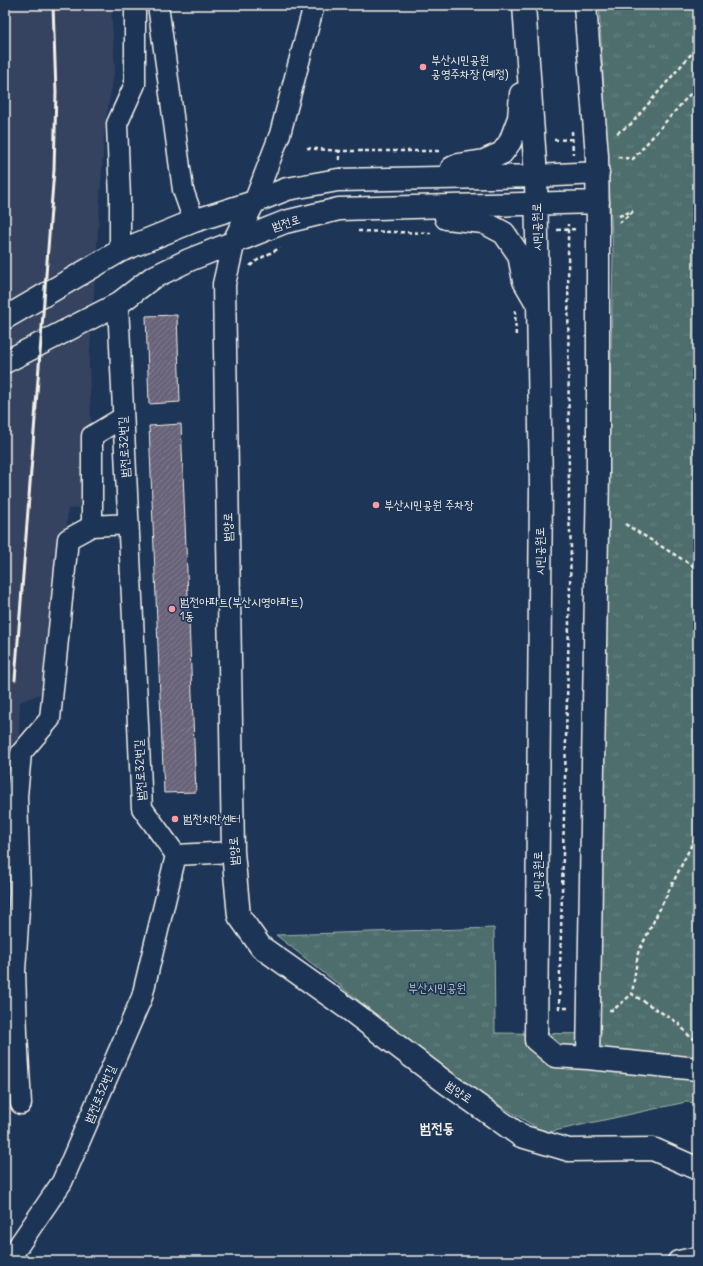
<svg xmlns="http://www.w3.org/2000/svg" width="703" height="1266" font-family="Delius,'Poor Story',sans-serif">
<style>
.built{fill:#344361}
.park{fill:url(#park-tufts);stroke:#a1b0aa}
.building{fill:url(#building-hatch);stroke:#f4f1e8}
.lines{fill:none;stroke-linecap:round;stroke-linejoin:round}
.street-casing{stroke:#f4f1e8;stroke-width:23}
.secondary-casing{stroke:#f4f1e8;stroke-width:25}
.path{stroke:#f4f1e8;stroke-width:2.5;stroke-dasharray:4 3;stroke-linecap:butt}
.street{stroke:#1d3557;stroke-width:20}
.secondary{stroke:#1d3557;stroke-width:22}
.rail{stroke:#f4f1e8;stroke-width:3}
.poi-dot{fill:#ff9aa2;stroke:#1d3557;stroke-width:1.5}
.labels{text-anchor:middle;stroke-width:3.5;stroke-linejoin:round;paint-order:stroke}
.poi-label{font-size:12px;fill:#f4f1e8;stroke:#1d3557;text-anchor:start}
.street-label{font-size:12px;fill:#f4f1e8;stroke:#1d3557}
.park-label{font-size:12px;fill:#bac3bd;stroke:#1d3557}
.quarter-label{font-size:14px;font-weight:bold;fill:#f4f1e8;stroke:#1d3557}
</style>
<defs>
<pattern id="park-tufts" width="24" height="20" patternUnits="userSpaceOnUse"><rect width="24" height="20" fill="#4e6e6d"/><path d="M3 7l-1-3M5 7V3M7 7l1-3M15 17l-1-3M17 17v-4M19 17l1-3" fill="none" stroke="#688382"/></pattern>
<pattern id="building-hatch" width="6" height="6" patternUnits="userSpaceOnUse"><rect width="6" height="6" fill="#696479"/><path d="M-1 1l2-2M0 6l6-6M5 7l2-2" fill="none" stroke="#7f7b8c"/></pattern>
</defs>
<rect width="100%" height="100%" fill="#1d3557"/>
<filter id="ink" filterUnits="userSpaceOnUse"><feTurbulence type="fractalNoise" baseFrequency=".025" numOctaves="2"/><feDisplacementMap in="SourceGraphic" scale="8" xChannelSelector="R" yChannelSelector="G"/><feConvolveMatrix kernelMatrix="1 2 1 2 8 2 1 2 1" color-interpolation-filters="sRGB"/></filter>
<g filter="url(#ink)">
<!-- built -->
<path class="built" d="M5,5H111L115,68L105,125L89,366L94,506L68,509L53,689L20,702L14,862V1106L5,1105Z"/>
<!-- park -->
<path class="park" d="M599,5H698V1103L686,1102L545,1133L459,1080L276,935L494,928L495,1033L602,1034L598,1016L613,253Z"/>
<!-- building -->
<path class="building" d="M177,315L180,402L149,404L146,316Z
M181,424L196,792L164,793L149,426Z"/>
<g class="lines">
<!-- street casing -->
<g class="street-casing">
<path id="street" d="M158,5L183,190L194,221
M254,202L280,134L314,5
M120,251V198L117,124L135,84V5
M122,418L92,436V526L128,524
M176,855L233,852
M21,1104L17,1033L15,971L20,892L17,796L21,753L50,719L68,539L92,526
M8,1261L62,1182L142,997L176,855L142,808L118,304
M678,1261L698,1257"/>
</g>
<!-- secondary casing -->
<g class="secondary-casing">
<path id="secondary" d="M524,5L536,176L541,488L536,1040L555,1056L588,1058L698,1069
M585,5L597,156L598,229V472L588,1058
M452,168L458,165L484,161L502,153L510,142L519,118L521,94
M254,202L234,241L224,284L233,852L239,916L261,947L350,1010L445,1082L521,1136L569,1150L653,1149L698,1169
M446,218L483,222L504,233L519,255L524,281L535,300
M5,318L120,251L194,221L254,202L287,189L338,180L536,176L598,173
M5,362L118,304L152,278L189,260L285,222L339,209L598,202"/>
</g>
<!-- path -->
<path class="path" d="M572,131L573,154
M617,133L631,124L698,46
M554,140L575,139
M307,148L339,151
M618,157L633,159L698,85
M339,160V151H439
M619,216L633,211
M619,223L635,210
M557,230L578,229
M358,231L431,233
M250,266L259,259L280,248
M515,310L516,337
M625,524L698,569
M698,832L638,953L632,994L678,1023L691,1038L698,1039
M568,1008H559L571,546L569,518L568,224
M609,1010H613L632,994"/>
<!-- street -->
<use href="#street" class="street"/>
<!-- secondary -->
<use href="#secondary" class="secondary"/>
<!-- rail -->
<path class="rail" d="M15,680L54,170L56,92L53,5"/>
</g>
</g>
<!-- markers -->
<g class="poi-dot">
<circle cx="423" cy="67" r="4"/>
<circle cx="376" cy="505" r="4"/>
<circle cx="172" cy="609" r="4"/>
<circle cx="175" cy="819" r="4"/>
</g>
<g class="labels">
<!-- poi labels -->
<g class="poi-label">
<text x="431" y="64">부산시민공원<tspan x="431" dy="14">공영주차장 (예정)</tspan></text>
<text x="384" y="509">부산시민공원 주차장</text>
<text x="180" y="606">범전아파트(부산시영아파트)<tspan x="180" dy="14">1동</tspan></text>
<text x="183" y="823">범전치안센터</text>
</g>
<!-- street labels -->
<g class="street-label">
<text transform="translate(286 223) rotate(-17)" y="4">범전로</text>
<text transform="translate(537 227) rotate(-91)" y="4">시민공원로</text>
<text transform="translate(124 447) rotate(-93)" y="4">범전로32번길</text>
<text transform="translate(228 527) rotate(-91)" y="4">범양로</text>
<text transform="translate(540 551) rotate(-90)" y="4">시민공원로</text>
<text transform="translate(140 770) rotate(-93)" y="4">범전로32번길</text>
<text transform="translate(234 851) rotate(-93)" y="4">범양로</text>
<text transform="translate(538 875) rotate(-90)" y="4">시민공원로</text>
<text transform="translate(459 1092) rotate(35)" y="4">범양로</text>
<text transform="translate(100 1094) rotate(-67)" y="4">범전로32번길</text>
</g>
<!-- park labels -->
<g class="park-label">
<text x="437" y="992">부산시민공원</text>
</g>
<!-- quarter labels -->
<g class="quarter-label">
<text x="437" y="1133">범전동</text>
</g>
</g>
<!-- margin -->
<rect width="703" height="1266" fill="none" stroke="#1d3557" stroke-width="20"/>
<rect x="10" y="10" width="683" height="1246" fill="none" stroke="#f4f1e8" stroke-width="1.5" filter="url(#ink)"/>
</svg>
